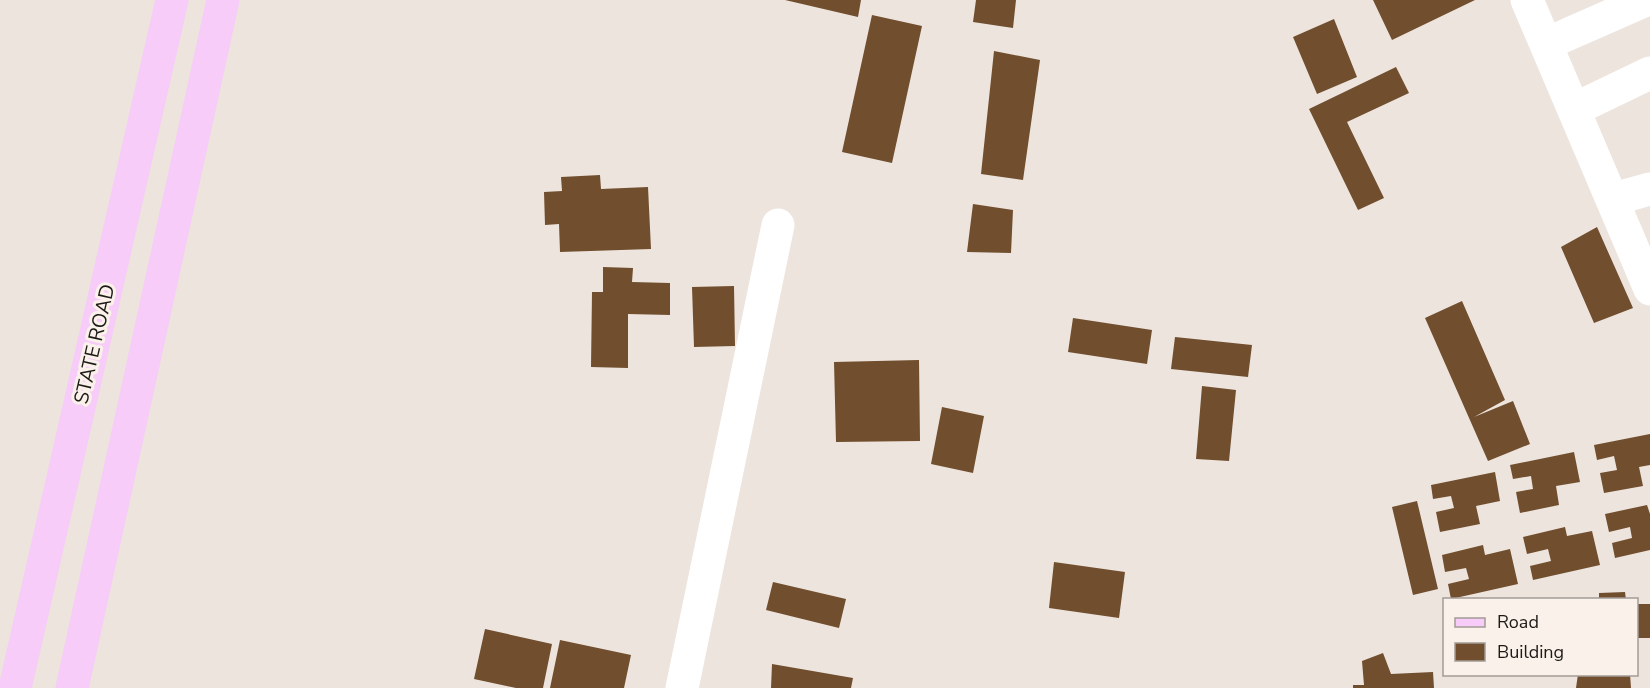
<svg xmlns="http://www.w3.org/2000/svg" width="1650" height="688" font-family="'Nunito Sans',sans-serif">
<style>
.building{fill:#704e2e}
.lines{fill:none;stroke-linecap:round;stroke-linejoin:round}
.minor{stroke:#fff;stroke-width:33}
.major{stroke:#f7ccf8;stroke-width:33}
.labels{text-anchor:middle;stroke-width:6;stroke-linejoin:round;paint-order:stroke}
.street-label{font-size:20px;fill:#1d1a17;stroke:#faf2ea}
</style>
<rect width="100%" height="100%" fill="#ede4dd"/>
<!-- building -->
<path class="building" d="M785,0H861L858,17Z
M976,0H1016L1013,28L973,22Z
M1373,0H1475L1392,40Z
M872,15L922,26L892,163L842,152Z
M1334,19L1357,77L1317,94L1293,37Z
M994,51L1040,60L1023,180L981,174Z
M1396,67L1409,93L1347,122L1384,198L1358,210L1309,109Z
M600,175L601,189L648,187L651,249L560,252L559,224L545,225L544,192L562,191L561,177Z
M973,204L1013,210L1011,253L967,252Z
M1597,227L1633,308L1594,323L1561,247Z
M603,267L633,268L632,282L670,283V315L628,314V368L591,367L592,292H603Z
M734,286L735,346L694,347L692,287Z
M1462,301L1505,400L1474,417L1513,401L1530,444L1488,461L1425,318Z
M1073,318L1152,330L1147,364L1068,352Z
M1175,337L1252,345L1248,377L1171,369Z
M919,360L920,441L836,442L834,362Z
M1202,386L1236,390L1229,461L1196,459Z
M942,407L984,416L973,473L931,464Z
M1650,434V465L1639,467L1643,486L1604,493L1600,473L1617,470L1614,456L1597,460L1594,445Z
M1574,452L1580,482L1556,486L1559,505L1520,513L1516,492L1533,489L1531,476L1513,479L1510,465Z
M1495,472L1500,501L1476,506L1480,524L1440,532L1436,512L1454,508L1451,496L1433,499L1431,485Z
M1417,501L1438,589L1413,595L1392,507Z
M1647,505L1650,514V550L1615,558L1612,543L1632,538L1630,527L1609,532L1605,514Z
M1565,527L1567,536L1592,531L1600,565L1533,580L1530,566L1551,561L1548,549L1527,554L1523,537Z
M1483,545L1485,555L1510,549L1518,584L1451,599L1448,584L1469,579L1466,568L1445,572L1442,555Z
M1054,562L1125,572L1119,618L1049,608Z
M773,582L846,599L839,628L766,610Z
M1625,592L1626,600H1599V593Z
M1636,604H1650V638H1636Z
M485,629L552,644L543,688H516L474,679Z
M560,640L631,655L624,688H550Z
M1383,653L1391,674L1433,672L1434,688H1353V685H1364L1362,661Z
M772,664L853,678L851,688H771Z
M1578,674H1630L1631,688H1576Z"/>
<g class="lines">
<!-- minor -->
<path class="minor" d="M1527,0L1650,289
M1546,44L1646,0
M1575,109L1650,73
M1614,199L1650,189
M682,688L778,225"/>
<!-- major -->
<path class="major" d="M15,688L172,0
M72,688L223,0"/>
</g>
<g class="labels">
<!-- street labels -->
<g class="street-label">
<text transform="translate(94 344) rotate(-77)" y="7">STATE ROAD</text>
</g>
</g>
<!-- legend -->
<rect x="1443" y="598" width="195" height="78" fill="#faf2ea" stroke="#a29c96" stroke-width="1.5"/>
<rect x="1455" y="618" width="30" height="9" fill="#f7ccf8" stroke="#a29c96" stroke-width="1.5"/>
<text x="1497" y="628" font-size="18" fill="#1d1a17">Road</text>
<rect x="1455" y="643" width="30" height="18" fill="#704e2e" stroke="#a29c96" stroke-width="1.5"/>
<text x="1497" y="658" font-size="18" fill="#1d1a17">Building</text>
</svg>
